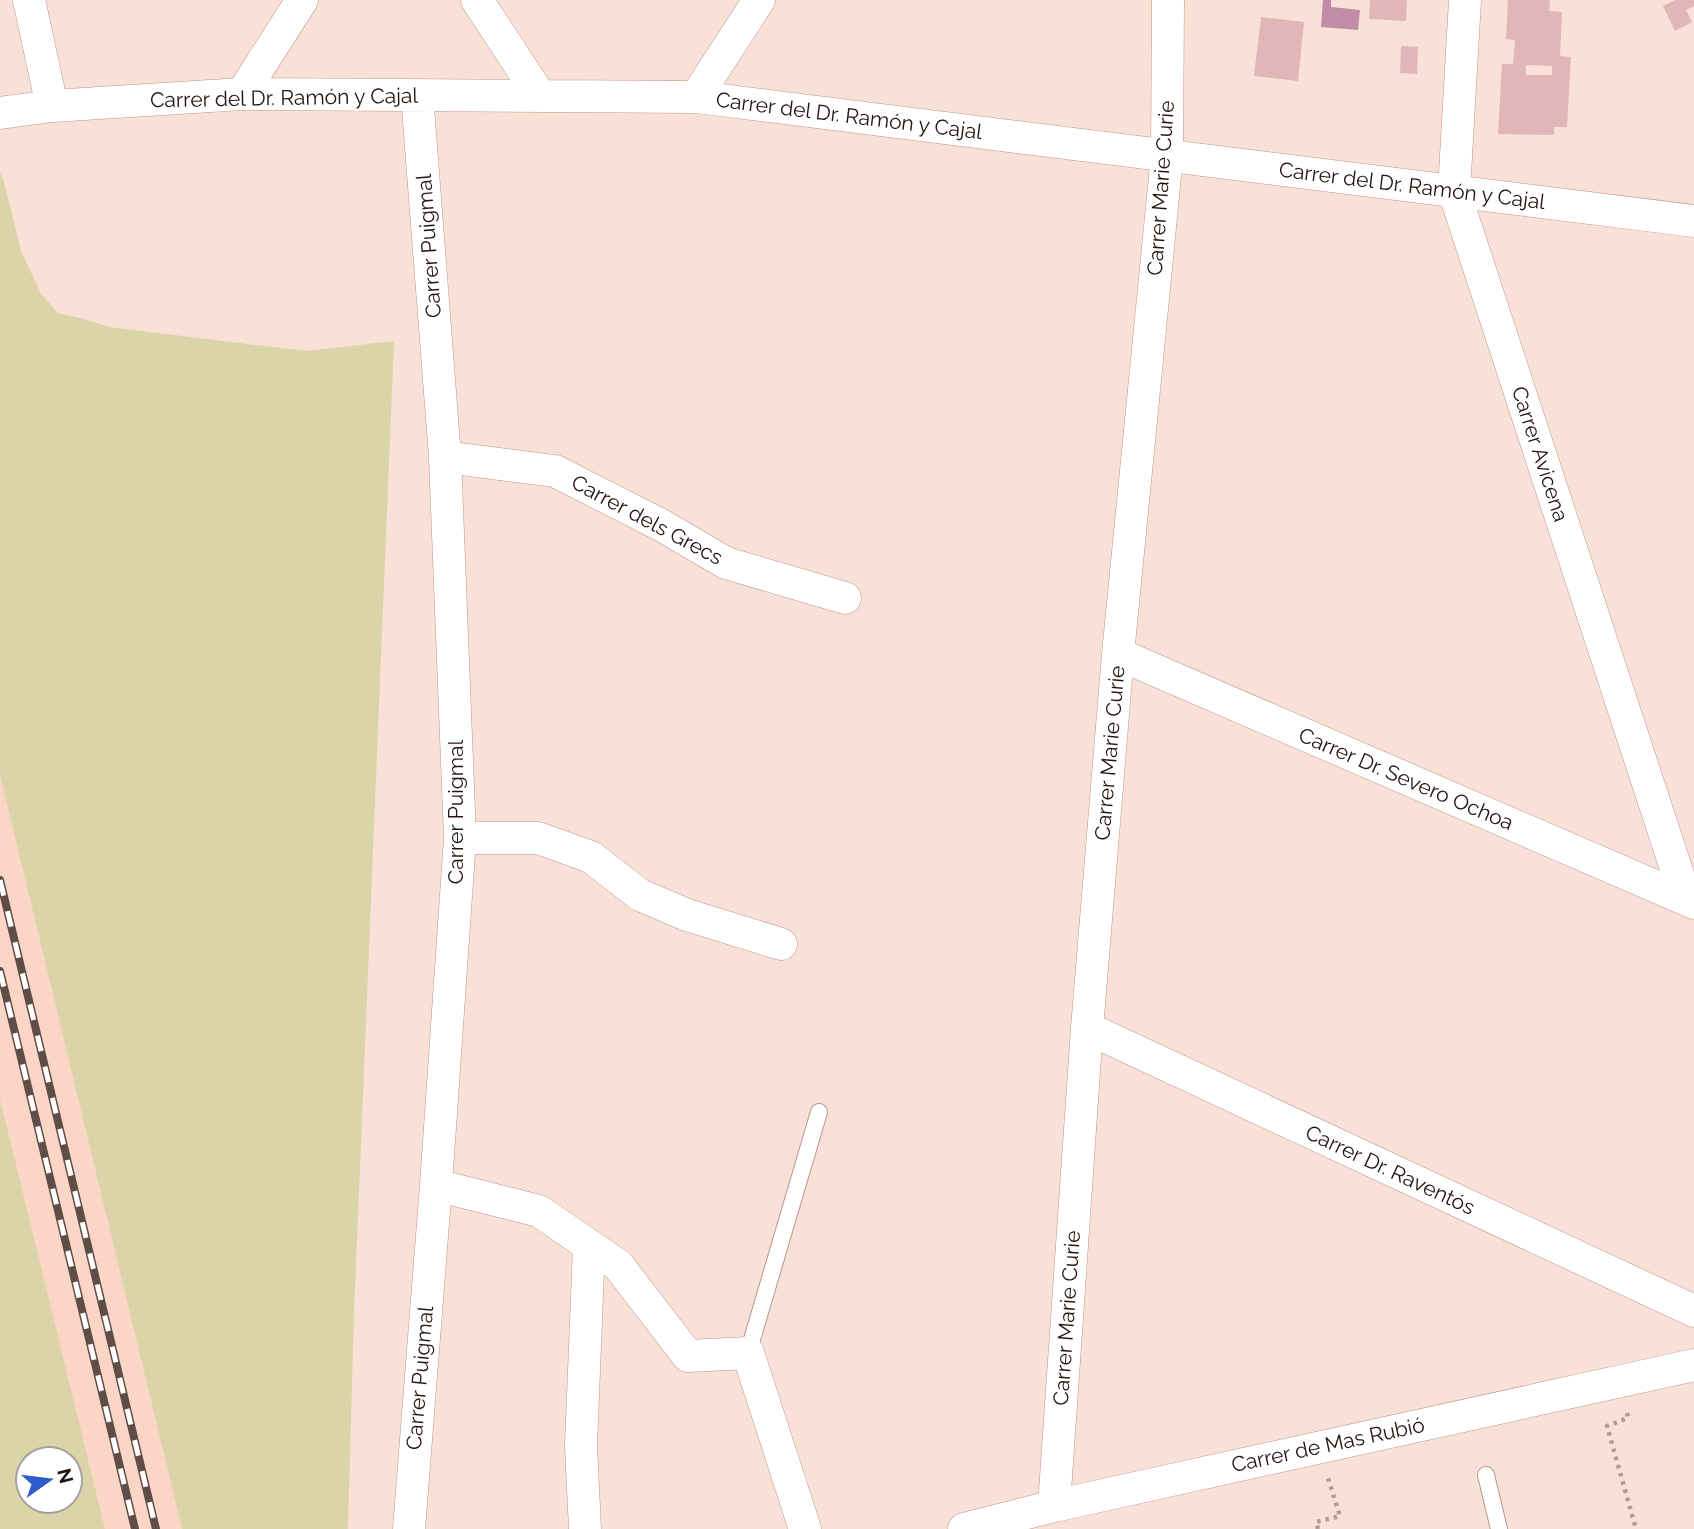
<svg xmlns="http://www.w3.org/2000/svg" width="1694" height="1529" font-family="Raleway,sans-serif">
<style>
.built{fill:#fbd5c5}
.green{fill:#dbd4a8;fill-rule:evenodd}
.water{fill:#c08ca6}
.building{fill:#e1b6b8;fill-rule:evenodd}
.lines{fill:none;stroke-linecap:round;stroke-linejoin:round}
.lane-casing{stroke:#bc9788;stroke-width:18}
.street-casing{stroke:#bc9788;stroke-width:33}
.path{stroke:#b19d94;stroke-width:4.5;stroke-dasharray:3.5 5;stroke-linecap:butt}
.lane{stroke:#fff;stroke-width:16}
.street{stroke:#fff;stroke-width:32}
.rail-casing{stroke:#5f4e48;stroke-width:8}
.rail{stroke:#fff;stroke-width:5;stroke-dasharray:16;stroke-linecap:butt}
.labels{text-anchor:middle;stroke-width:6;stroke-linejoin:round;paint-order:stroke}
.street-label{font-size:21px;fill:#231510;stroke:#fff}
</style>
<rect width="100%" height="100%" fill="#f9e1d7"/>
<!-- built -->
<path class="built" d="M0,775L182,1529H105L18,1176L0,1099Z"/>
<!-- green -->
<path class="green" d="M0,173L4,181L21,251L41,294L58,313L84,319L109,327L306,351L394,341L354,1313L348,1529H182L0,775Z
M0,1099L105,1529H0ZM28,1459H70V1501H28Z"/>
<!-- water -->
<path class="water" d="M1323,0H1331V7L1360,10L1358,30L1321,27Z"/>
<!-- building -->
<path class="building" d="M1370,0H1407L1406,21L1369,19Z
M1508,0H1550L1549,11L1562,12L1560,56L1571,57L1567,127H1554V135L1498,134L1502,64H1513L1515,40L1506,39ZM1526,65L1552,66V75H1526Z
M1675,0H1694V6L1686,10L1692,22L1675,31L1663,6Z
M1261,17L1304,22L1298,81L1254,76Z
M1401,46L1418,47L1417,74L1400,73Z"/>
<g class="lines">
<!-- lane casing -->
<g class="lane-casing">
<path id="lane" d="M748,1353L819,1112
M1486,1475L1499,1529"/>
</g>
<!-- street casing -->
<g class="street-casing">
<path id="street" d="M29,0L52,106
M477,0L540,96
M1465,0L1454,191L1686,899
M242,94L302,0
M696,97L759,0
M0,113L52,106L242,94L696,97L1694,221
M445,457L555,471L661,525L726,563L845,598
M1118,654L1694,903
M460,838H538L591,857L640,895L687,915L781,944
M1087,1028L1694,1311
M436,1185L539,1211L618,1265L688,1356L748,1353L805,1529
M1054,1506L1087,1028L1118,654L1167,156L1168,0
M409,1529L436,1185L460,838L445,457L417,95
M585,1529L581,1446L589,1246
M964,1529L1054,1506L1694,1365"/>
</g>
<!-- path -->
<path class="path" d="M1627,1413L1628,1418L1607,1426L1636,1529
M1318,1529L1316,1522L1340,1516L1328,1478"/>
<!-- lane -->
<use href="#lane" class="lane"/>
<!-- street -->
<use href="#street" class="street"/>
<!-- rail casing -->
<g class="rail-casing">
<path id="rail" d="M0,880L156,1529
M0,971L135,1529"/>
</g>
<!-- rail -->
<use href="#rail" class="rail"/>
</g>
<g class="labels">
<!-- street labels -->
<g class="street-label">
<text transform="translate(284 98) rotate(-1)" y="7">Carrer del Dr. Ramón y Cajal</text>
<text transform="translate(849 116) rotate(7)" y="7">Carrer del Dr. Ramón y Cajal</text>
<text transform="translate(1412 186) rotate(7)" y="7">Carrer del Dr. Ramón y Cajal</text>
<text transform="translate(1161 188) rotate(-86)" y="7">Carrer Marie Curie</text>
<text transform="translate(429 246) rotate(-94)" y="7">Carrer Puigmal</text>
<text transform="translate(1540 454) rotate(72)" y="7">Carrer Avicena</text>
<text transform="translate(647 520) rotate(28)" y="7">Carrer dels Grecs</text>
<text transform="translate(1110 753) rotate(-85)" y="7">Carrer Marie Curie</text>
<text transform="translate(1406 779) rotate(23)" y="7">Carrer Dr. Severo Ochoa</text>
<text transform="translate(456 812) rotate(-90)" y="7">Carrer Puigmal</text>
<text transform="translate(1390 1170) rotate(25)" y="7">Carrer Dr. Raventós</text>
<text transform="translate(1067 1318) rotate(-86)" y="7">Carrer Marie Curie</text>
<text transform="translate(420 1378) rotate(-85)" y="7">Carrer Puigmal</text>
<text transform="translate(1328 1445) rotate(-12)" y="7">Carrer de Mas Rubió</text>
</g>
</g>
<!-- north arrow -->
<g transform="translate(49 1480) rotate(76)"><circle r="33" fill="#ffffff" stroke="#a7a19f" stroke-width="2"/>
<path d="M0-5L12 26L0 18L-12 26Z" fill="#305bcb"/>
<text y="-10" font-size="19" font-weight="bold" text-anchor="middle" fill="#231510">N</text>
</g>
</svg>
